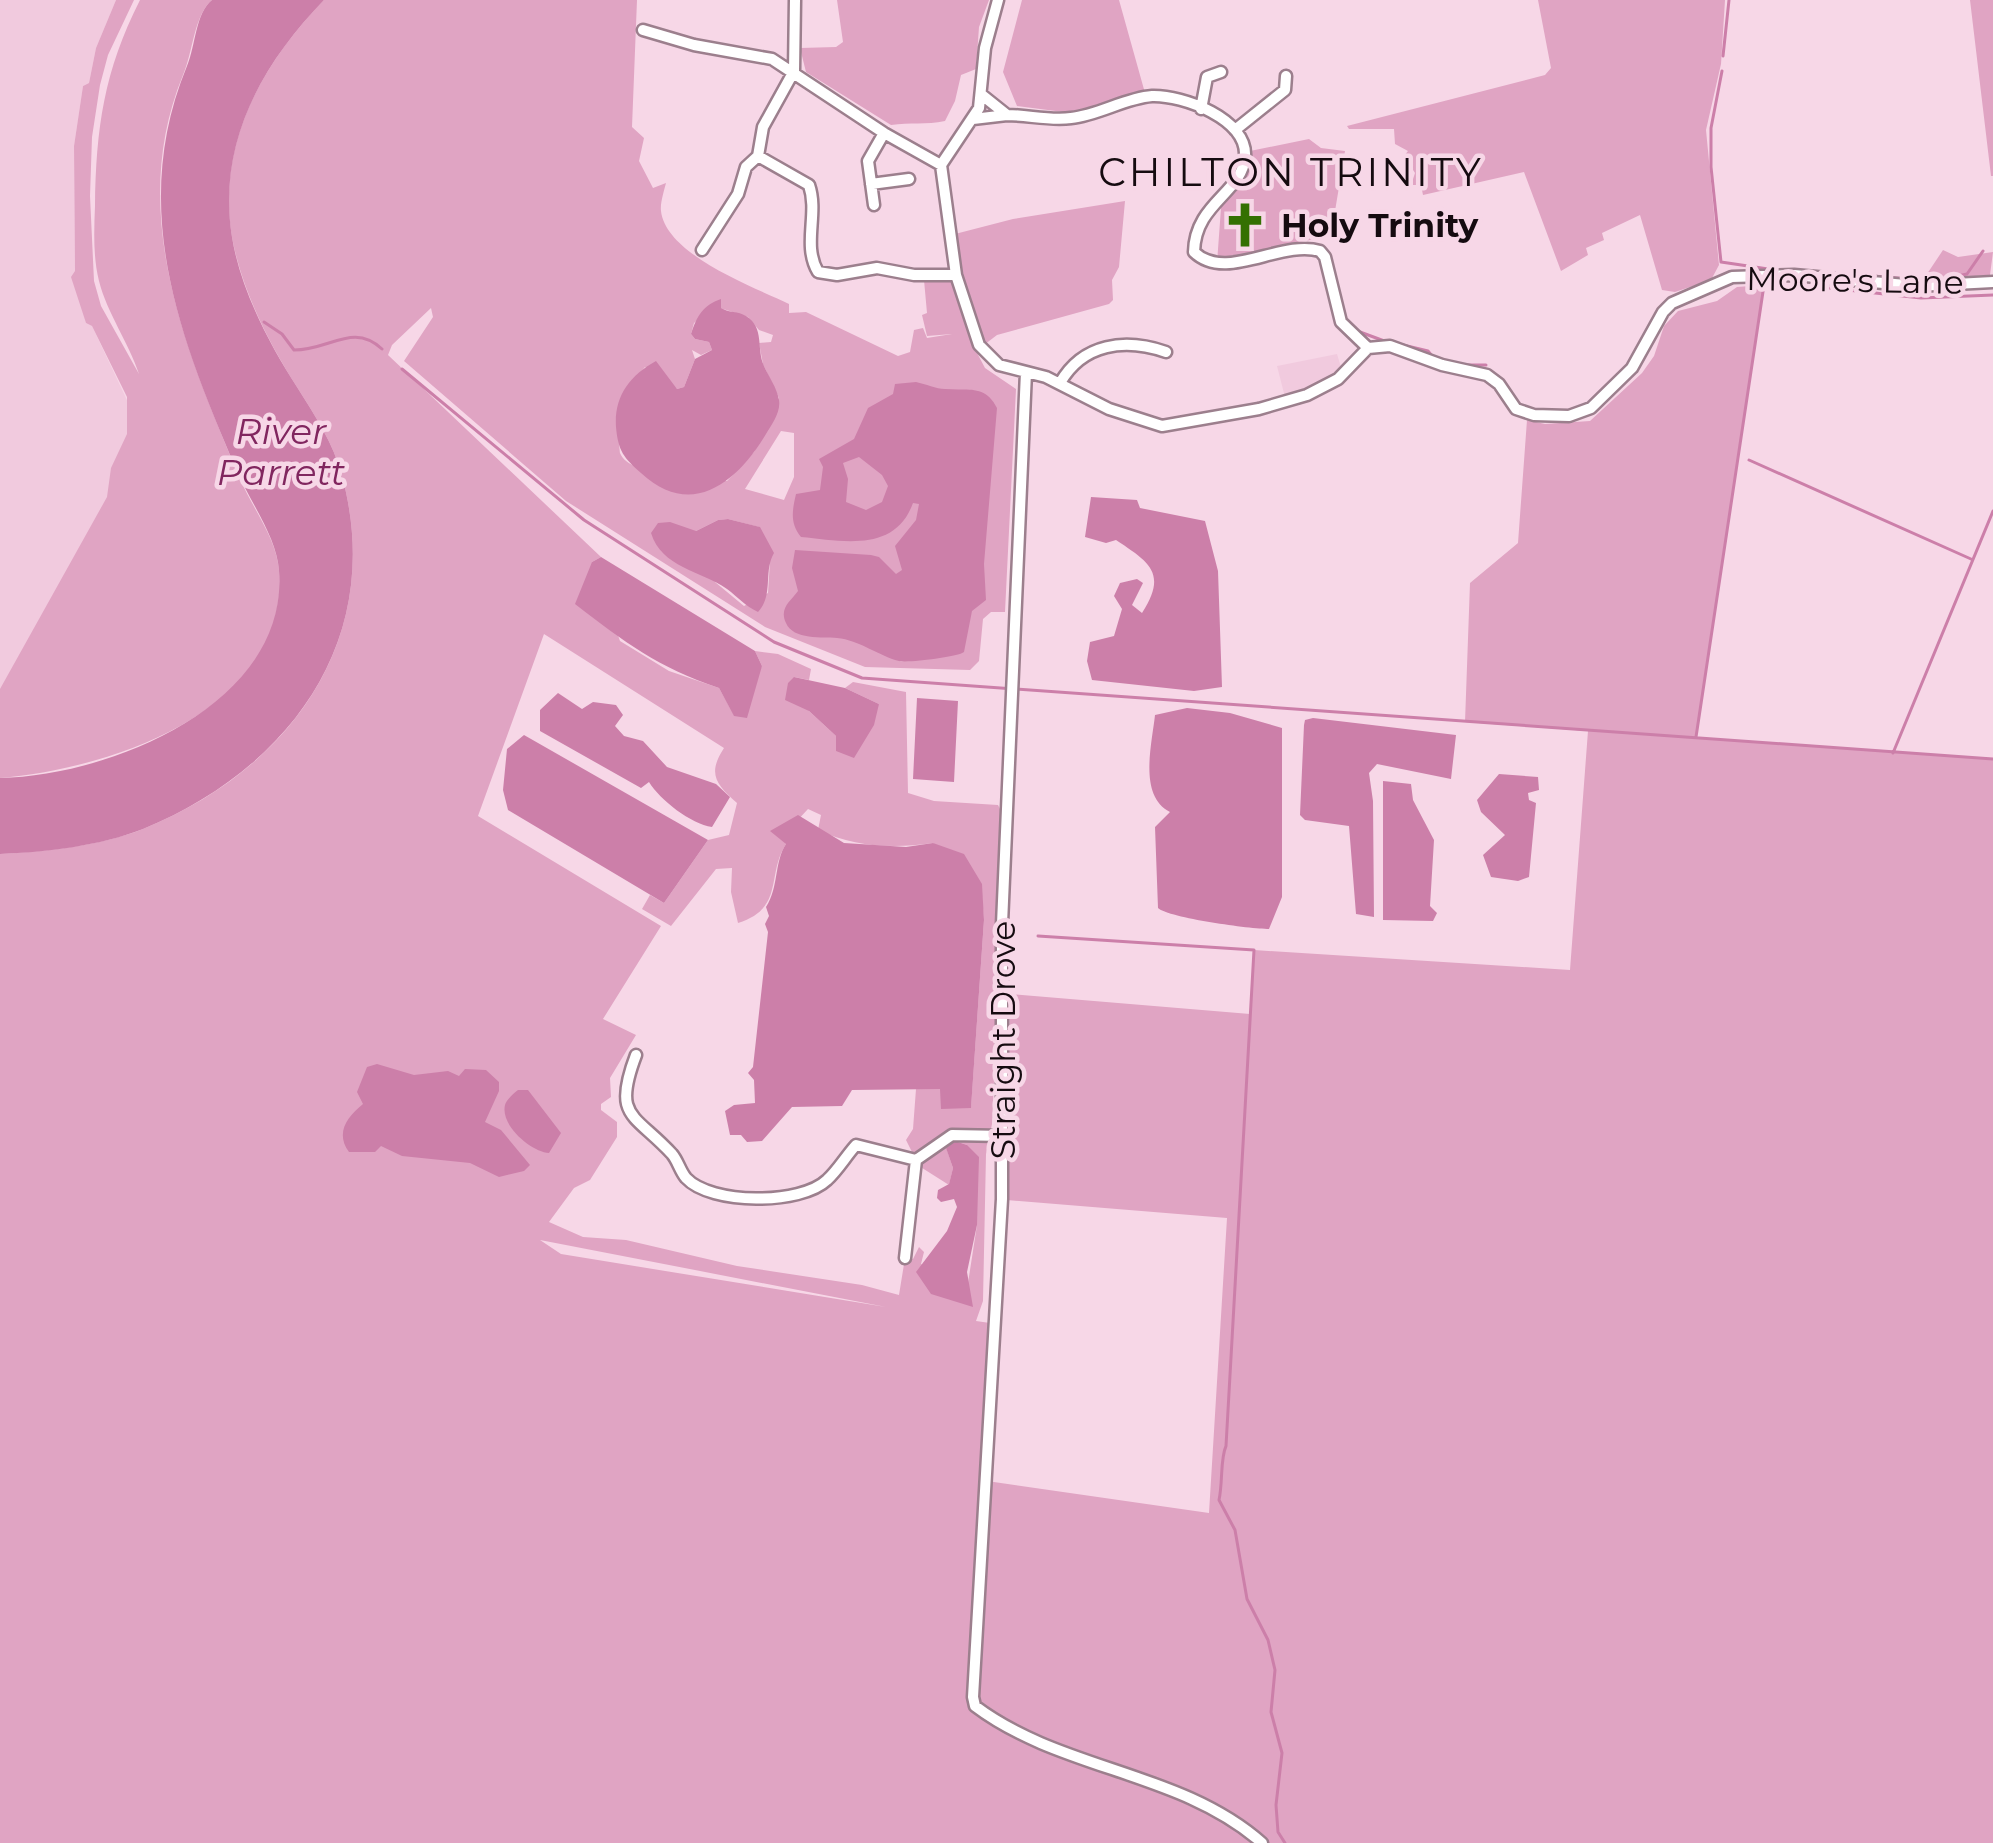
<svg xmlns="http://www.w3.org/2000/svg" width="1993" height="1843" font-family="Montserrat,sans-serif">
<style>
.built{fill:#f1cade}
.green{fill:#e0a4c3;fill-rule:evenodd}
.water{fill:#cc7fa9;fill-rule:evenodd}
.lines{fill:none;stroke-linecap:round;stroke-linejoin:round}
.stream{stroke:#cc7fa9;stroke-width:3}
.minor-casing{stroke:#9c7f8d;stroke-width:15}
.minor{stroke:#fff;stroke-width:10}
.labels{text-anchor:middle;stroke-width:9;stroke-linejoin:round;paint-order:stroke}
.poi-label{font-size:33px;font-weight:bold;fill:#150b10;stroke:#f7d7e7;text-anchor:start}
.street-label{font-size:33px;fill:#150b10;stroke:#f7d7e7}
.water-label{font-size:36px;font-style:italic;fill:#81265f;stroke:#f7d7e7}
.quarter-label{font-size:39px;letter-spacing:3px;fill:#150b10;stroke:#f7d7e7}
</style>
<rect width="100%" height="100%" fill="#f7d7e7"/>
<!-- built -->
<path class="built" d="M0,0H116L96,48L89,83L83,86L74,146L75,272L86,323L92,326L142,432L0,712Z
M1337,354L1343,374L1286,401L1277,366Z"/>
<!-- green -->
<path class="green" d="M116,0H134L108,55L100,85L92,137L90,196L94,281L101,306L139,374C129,343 107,313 99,281C93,257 94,231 95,206C96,128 104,71 140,0H212C194,15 193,52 183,75C126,214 187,351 240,479C253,509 277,539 279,571C290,710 110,769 0,778V689L107,497L111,468L127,434V397L92,326L86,323L71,277L75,271L74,146L83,86L89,83L96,48Z
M324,0H637L632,127L644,138L639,161L653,188L666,183C664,191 660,203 661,211C666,255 754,287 789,304V313L806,312L898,356L910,352L914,330L923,328L927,338L952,334L927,336L922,315L927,313L924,280L948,281L956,277L955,234L1013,219L1125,201L1119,267L1112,280L1113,300L1109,304L997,335L976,351L985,368L1016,389L1005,612H991L983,619L979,661L970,670L865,667L765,627L566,501L404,361L433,317L431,308L392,345L388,355L601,557L592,562L620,641L669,671L719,688L734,715L762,666L755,651L778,654L811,669L809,680L794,677L809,711L836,736V751L879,704L845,688L853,682L906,692L908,793L934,801L998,805L1006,821L992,1124L986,1154L983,1301L976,1321L997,1324L987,1481L1209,1513L1227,1218L1007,1200L1010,994L1250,1014L1254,950L1570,970L1588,731L1465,722L1470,583L1518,543L1527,420L1545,424L1590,421L1642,373L1654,356L1664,326L1678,311L1717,301L1737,287L1764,285L1696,738L1993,759V1843H0V854C43,852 103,845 143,829C291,769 386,638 342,476C333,442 315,416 297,387C269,344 241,288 232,237C216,144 262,64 324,0ZM721,300L720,308L748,317L759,330L773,335L771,342L759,343L763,364L779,398L754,452L727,481C702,478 630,478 620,453C620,451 618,435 618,434C614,402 625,390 645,367L677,389L684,387L695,359L692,350L701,355L712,350L709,342L695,339L691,334L694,323ZM781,431L794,433V477L784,500L745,489ZM728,519L759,527L770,561L768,593L744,606L715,582L696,531L718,520ZM544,634L724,748C707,774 716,784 737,803L729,835L708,840L664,903L650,895L642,909L671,926L716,869L732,868L731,892L738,923C785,908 766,875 786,844L782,837L808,809L821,815L818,830C854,847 893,849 933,843L981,884L984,920L971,1107L941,1089H916L913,1129L906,1140L919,1166L949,1185L953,1168L946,1147L955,1141L967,1145L977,1225L968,1283L921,1264L924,1252L919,1247L913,1259L905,1258L899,1295L862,1285L737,1266L626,1240L583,1237L549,1222L574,1188L590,1180L617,1137V1122L601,1110V1104L611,1097L610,1078L636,1035L603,1019L661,926L478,816ZM540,1240L886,1307L561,1254Z
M837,0H989L979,27L976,69L961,75L955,101L945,121C926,125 910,122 891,125L806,72L800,48L836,47L843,42Z
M1022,0H1119L1145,93L1071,113L1017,106L1003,72Z
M1538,0H1725L1721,64L1706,130L1719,265L1711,280L1675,292L1662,290L1640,215L1602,233L1604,240L1586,248L1588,255L1561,271L1524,172L1423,195L1421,185H1411L1415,173L1404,156L1408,151L1395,144L1394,129H1349L1347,126L1545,75L1551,68Z
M1970,0H1993V176H1991Z
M1309,139L1321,148L1345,151L1333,223L1322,237L1293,244V248L1217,263L1221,208L1215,205L1231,194L1251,162L1245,152Z
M1943,250L1958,257L1993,252L1990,275L1916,280L1929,271Z"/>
<!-- water -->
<path class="water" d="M212,0H324C261,65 217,144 232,237C240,288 269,344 297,387C315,416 333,442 342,476C386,638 291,768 143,829C100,846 46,852 0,854V778C110,776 289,704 279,571C277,537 250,502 237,471C180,338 128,209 187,66C196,45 195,14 212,0Z
M721,299V308C729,313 738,311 746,316C765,328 756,348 764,366C769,377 777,388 779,400C781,412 772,424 766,434C736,484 691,519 641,473C624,458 618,451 616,427C614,397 629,376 656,361L677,389L684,387L695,359L712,350L709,342L695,339L691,334C697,316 703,305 721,299Z
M916,382C926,384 936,389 945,389C968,391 985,384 997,408L984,564L986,600L972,611L964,652C958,657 908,663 899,661C879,656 859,640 837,638C823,637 793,640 786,623C779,608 790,602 798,591L792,568L795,550L871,555L879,557L896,574L902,570L895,546L916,520L919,504L913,503C895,553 843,541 801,537C790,524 792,511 796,494L820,490L823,467L819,459L854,439L868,408L893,394L895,384ZM859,457L882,475L888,486L882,502L866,510L846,502L848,479L843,463Z
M1091,497L1137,500L1140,508L1205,521L1218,571L1222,687L1194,691L1092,680L1087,661L1090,642L1114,636L1122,609L1114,596L1120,583L1137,579L1143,583L1132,605L1142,613C1168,573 1149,562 1116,540L1106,543L1085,537Z
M728,519L760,527L774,553C763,572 774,595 758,612C745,606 738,597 727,589C700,570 662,568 651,533L658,523L670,522L696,531L718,520Z
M601,557L755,651L762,666L747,718L734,716L719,688C657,667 626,643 575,604L592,562Z
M794,677L845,688L879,704L874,725L854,758L836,751V736L809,711L785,700L788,683Z
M558,693L582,709L593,702L616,705L623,715L615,726L624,736L643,741L667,767L716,784L730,797L712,827C691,824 660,800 649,782L641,788L540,731V710Z
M917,698L958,701L954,782L913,779Z
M1187,708L1230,713L1282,728V897L1269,929C1251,929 1169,918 1158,908L1155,827L1170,812C1138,796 1152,744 1155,715Z
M1313,718L1456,735L1451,779L1377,764L1369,773L1373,801L1374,917L1356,914L1349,826L1305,820L1300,815L1304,725L1305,720Z
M524,735L708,840L664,903L508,810L503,790L507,749Z
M1499,774L1538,777L1539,790L1528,793L1529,800L1536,803L1529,877L1518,881L1491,877L1483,855L1505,835L1481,812L1477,800Z
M1383,781L1411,784L1413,800L1434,840L1430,906L1437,913L1433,921L1383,920Z
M798,815L844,843L906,847L933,843L964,854L982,884L984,920L971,1108L941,1109L940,1089L852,1090L842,1106L792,1107L762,1141L747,1142L741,1135H730L725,1111L734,1105L755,1103L754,1080L748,1073L753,1067L768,932L765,924L769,916L766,907C779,887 774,862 786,844L770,831Z
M377,1064L414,1075L448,1071L459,1076L465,1069L486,1070L499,1082V1091L485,1122L501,1130L530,1165L524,1171L499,1177L470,1163L402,1156L381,1146L375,1152H349C335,1133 347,1117 363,1104L357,1092L367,1067Z
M518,1090H528L561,1133L549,1153C532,1152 500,1126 505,1105C506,1100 514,1093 518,1090Z
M955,1141L967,1145L979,1157L977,1225L967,1272L973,1307L931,1294L916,1272L947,1231L957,1207L954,1199L941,1202L937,1198L938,1190L949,1184L953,1168L946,1148Z"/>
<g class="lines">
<!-- stream -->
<path class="stream" d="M1723,56L1729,0
M1722,71L1711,128V167L1721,262L1775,270
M1824,272L1922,280
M1943,279L1967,274L1983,251
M1829,288L1921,298L1993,295
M264,322L282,334L294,350C330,350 353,322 382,349
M1360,332L1387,342
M1403,345L1428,351L1432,356
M1463,365H1486
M402,369L584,520L774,642L862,678L1993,759
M1749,460L1971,559
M1696,737L1764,285L1812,288
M1893,753L1993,511
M1038,936L1254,950L1226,1446C1220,1459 1223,1482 1219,1500L1235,1530L1247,1599L1268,1640L1275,1670L1271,1712L1282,1753L1276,1805L1278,1832L1285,1843"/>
<!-- minor casing -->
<g class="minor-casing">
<path id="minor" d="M998,0L985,48L979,108L941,165L956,275L979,345L999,365L1046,377L1109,409L1162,426L1259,409L1307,395L1338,379L1368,348
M643,30L694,45L772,59L884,133L941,165
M1201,109L1207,77L1221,72
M1007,115C1028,115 1050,121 1071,118C1099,115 1125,98 1152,96C1183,95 1248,119 1245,157C1242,193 1195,203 1194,252C1226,283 1281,239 1320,251L1325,257L1341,322L1368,348
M973,119L1007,115L982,95
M1235,130L1285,90L1286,76
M758,156L809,185C819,214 802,245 818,272L837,275L877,268L914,275H956
M758,156L763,127L794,71L795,0
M871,184L909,179
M874,205L868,161L884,133
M702,250L738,194L746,167L758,156
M1368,348L1390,346L1442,365L1487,375L1499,384L1516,409L1534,415L1569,416L1591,408L1632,368L1663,312L1672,303L1732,277L1794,275L1917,286L1993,282
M1026,372L1002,924V1199L973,1697L975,1706C1061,1771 1181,1771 1262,1843
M1060,383C1083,343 1125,338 1166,352
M636,1055C612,1118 634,1113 672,1154C678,1161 680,1171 686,1178C711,1205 801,1205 827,1180C838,1170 846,1156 856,1145L916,1160L952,1135L1004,1136
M905,1258L916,1160"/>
</g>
<!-- minor -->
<use href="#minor" class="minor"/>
</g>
<!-- icons -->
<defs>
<g id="church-bare" transform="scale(3.6)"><path d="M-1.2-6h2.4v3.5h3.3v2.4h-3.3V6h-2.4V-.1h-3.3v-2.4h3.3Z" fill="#347002" stroke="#f7d7e7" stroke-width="2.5" paint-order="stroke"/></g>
</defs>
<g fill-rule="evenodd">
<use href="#church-bare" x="1245" y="225"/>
</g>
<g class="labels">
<!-- poi labels -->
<g class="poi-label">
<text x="1281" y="237">Holy Trinity</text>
</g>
<!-- street labels -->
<g class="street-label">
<text transform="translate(1855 280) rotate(1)" y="12">Moore's Lane</text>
<text transform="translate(1003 1040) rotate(-90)" y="12">Straight Drove</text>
</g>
<!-- water labels -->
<g class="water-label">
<text x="281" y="444">River<tspan x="281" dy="41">Parrett</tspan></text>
</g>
<!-- quarter labels -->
<g class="quarter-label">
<text x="1291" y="186">CHILTON TRINITY</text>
</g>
</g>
</svg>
